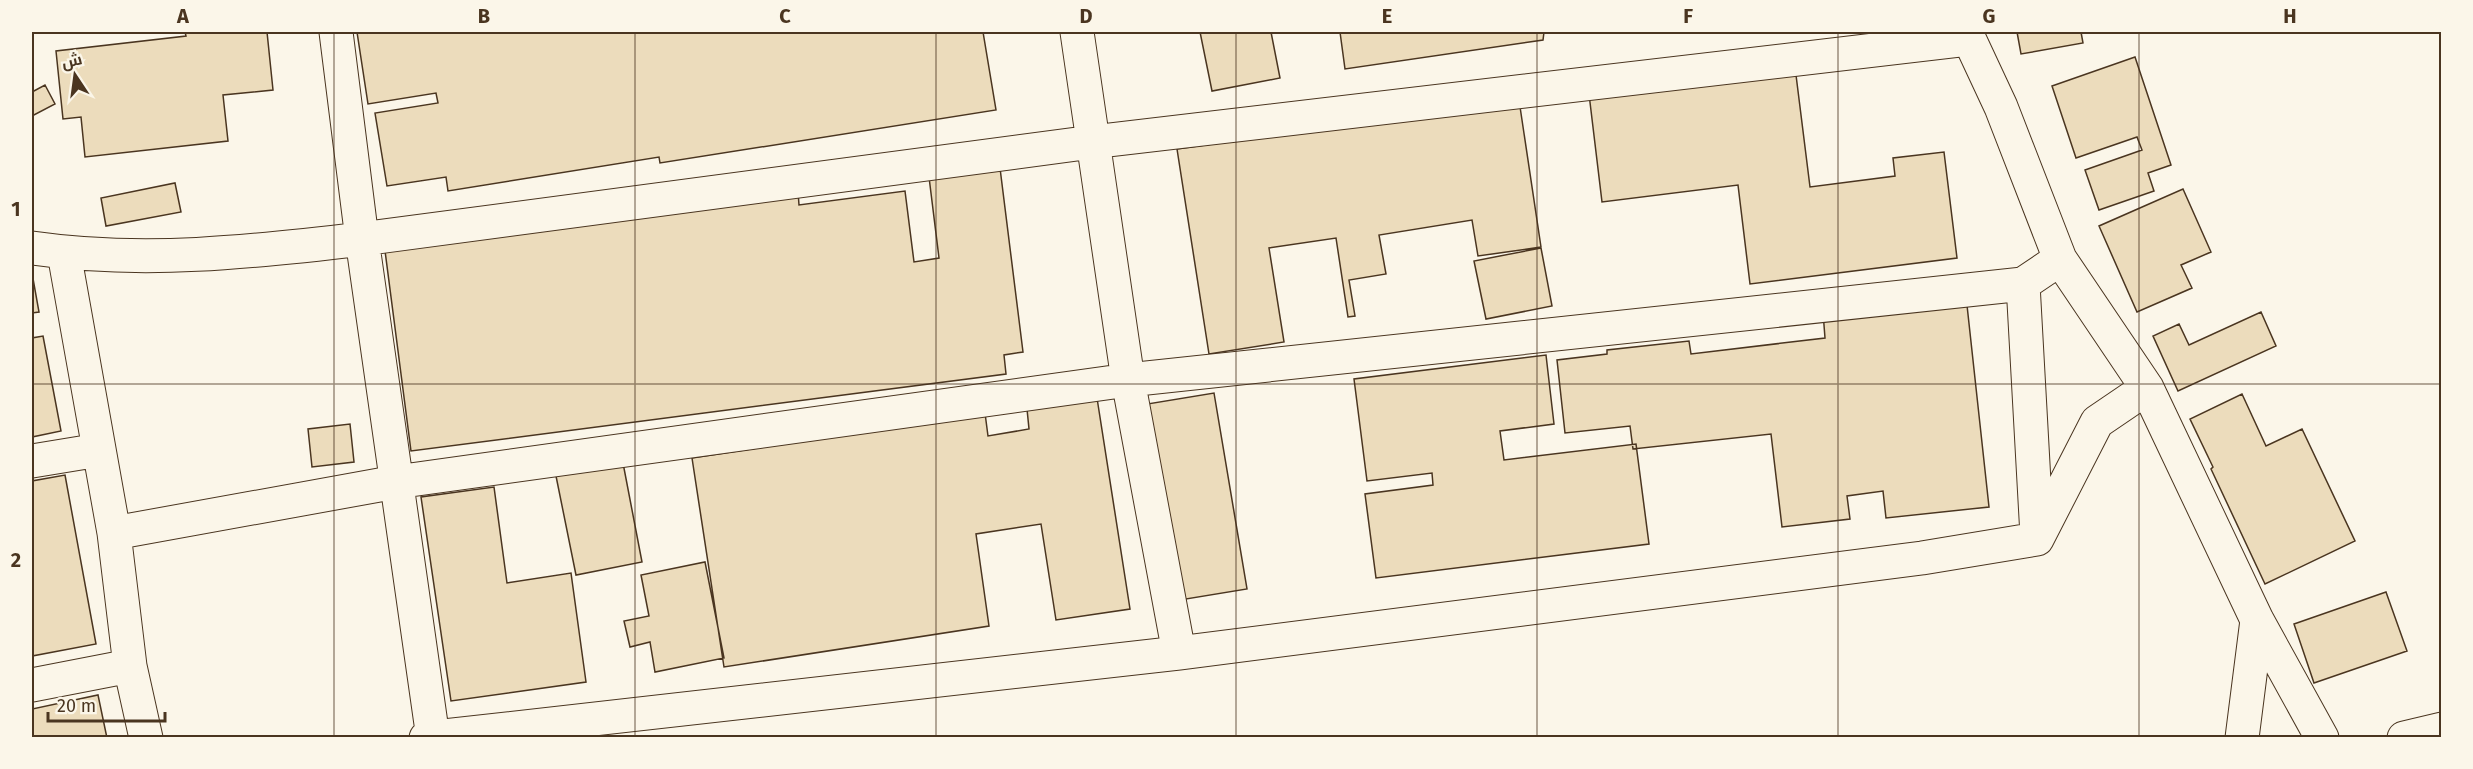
<svg xmlns="http://www.w3.org/2000/svg" width="2473" height="769" font-family="'Fira Sans',Cairo,sans-serif">
<style>
.building{fill:#ecdcbc;stroke:#4a3520;stroke-width:1.5}
.lines{fill:none;stroke-linecap:round;stroke-linejoin:round}
.minor-casing{stroke:#4a3520;stroke-width:35}
.minor{stroke:#fbf6e9;stroke-width:33}
.grid{fill:none;stroke:#4a3520;stroke-width:1.5;stroke-opacity:0.55}
.neatline{fill:none;stroke:#4a3520;stroke-width:2}
.grid-label{font-size:20px;text-anchor:middle;font-weight:bold;fill:#4a3520}
</style>
<rect width="100%" height="100%" fill="#fbf6e9"/>
<!-- building -->
<path class="building" d="M185,32H267L273,90L223,95L228,141L85,157L81,117L63,119L56,51L186,36Z
M357,32H983L996,110L660,163L659,157L448,191L446,177L387,186L375,113L438,103L436,93L368,104Z
M1200,32H1271L1280,78L1212,91Z
M1340,32H1544L1543,40L1345,69Z
M2017,32H2081L2083,43L2021,54Z
M2135,57L2171,165L2148,173L2154,191L2099,210L2085,170L2142,150L2137,137L2076,158L2052,86Z
M1795,67L1810,187L1895,176L1893,158L1944,152L1957,258L1750,284L1738,185L1602,202L1589,94Z
M45,85L55,104L32,116V92Z
M1519,100L1541,247L1478,256L1472,220L1379,235L1386,274L1349,280L1355,316L1348,317L1336,238L1269,248L1284,342L1209,354L1177,149Z
M1000,168L1023,352L1004,355L1006,374L411,451L384,243L798,191L799,205L905,191L914,262L939,258L929,177Z
M175,183L181,212L106,226L101,198Z
M2183,189L2211,252L2181,265L2192,288L2137,312L2099,226Z
M1541,248L1552,306L1486,319L1474,261Z
M32,273L39,312L32,313Z
M1966,296L1989,507L1886,518L1883,491L1847,496L1850,519L1782,527L1771,434L1633,449L1630,426L1565,433L1557,360L1607,354V350L1689,341L1691,354L1825,338L1823,312Z
M2261,312L2276,346L2178,391L2153,336L2179,324L2189,345Z
M43,336L61,431L32,437V338Z
M1546,355L1554,424L1500,431L1504,460L1636,444L1649,544L1376,578L1365,494L1433,485L1432,473L1367,481L1354,379Z
M1214,393L1247,589L1174,601L1141,405Z
M2242,394L2266,446L2302,429L2355,541L2265,584L2211,469L2213,467L2190,419Z
M1097,398L1130,609L1056,620L1041,524L976,534L989,626L724,667L692,458L985,413L988,436L1029,429L1027,409Z
M350,424L354,462L312,467L308,429Z
M623,463L642,562L576,575L556,476Z
M65,475L96,644L32,656V481Z
M494,487L507,583L571,573L586,682L451,701L421,497Z
M705,562L724,658L655,672L650,642L630,647L624,621L649,616L641,575Z
M2386,592L2407,651L2314,683L2294,624Z
M98,695L107,738H32V709Z"/>
<g class="lines">
<!-- minor casing -->
<g class="minor-casing">
<path id="minor" d="M336,32L362,239L433,738
M1077,32L1128,380L1179,653
M1966,32L2001,107L2060,259L2147,388L2257,620L2322,738
M32,248C142,264 252,252 362,239L1092,142L1968,39
M64,253L114,533L130,666L146,738
M2023,284L2037,536
M32,461L99,450
M114,533L396,482L1128,380L2023,284L2060,259
M32,685L130,666
M426,738L1179,653L1922,558L2037,539L2097,422L2147,388
M2242,738L2257,620
M2404,738L2442,729"/>
</g>
<!-- minor -->
<use href="#minor" class="minor"/>
</g>
<!-- grid -->
<path class="grid" d="M334,32V738M635,32V738M936,32V738M1236,32V738M1537,32V738M1838,32V738M2139,32V738M32,384H2442"/>
<!-- border -->
<rect width="2473" height="769" fill="none" stroke="#fbf6e9" stroke-width="66"/>
<!-- north arrow -->
<g transform="translate(75 75) rotate(347)" stroke="#fbf6e9" stroke-width="4.5" paint-order="stroke">
<path d="M0-4.5L10 22L0 15L-10 22Z" fill="#4a3520"/>
<text y="-9" font-size="16" font-weight="bold" text-anchor="middle" fill="#4a3520">ش</text>
</g>
<!-- scale -->
<path d="M48 712v9h117v-9" fill="none" stroke="#4a3520" stroke-width="3"/>
<text x="57" y="712" font-size="18" fill="#4a3520" stroke="#fbf6e9" stroke-width="4.5" paint-order="stroke">20 m</text>
<rect x="33" y="33" width="2407" height="703" class="neatline"/>
<g class="grid-label">
<text x="183" y="23">A</text>
<text x="484" y="23">B</text>
<text x="785" y="23">C</text>
<text x="1086" y="23">D</text>
<text x="1387" y="23">E</text>
<text x="1688" y="23">F</text>
<text x="1989" y="23">G</text>
<text x="2290" y="23">H</text>
<text x="16" y="216">1</text>
<text x="16" y="567">2</text>
</g>
</svg>
